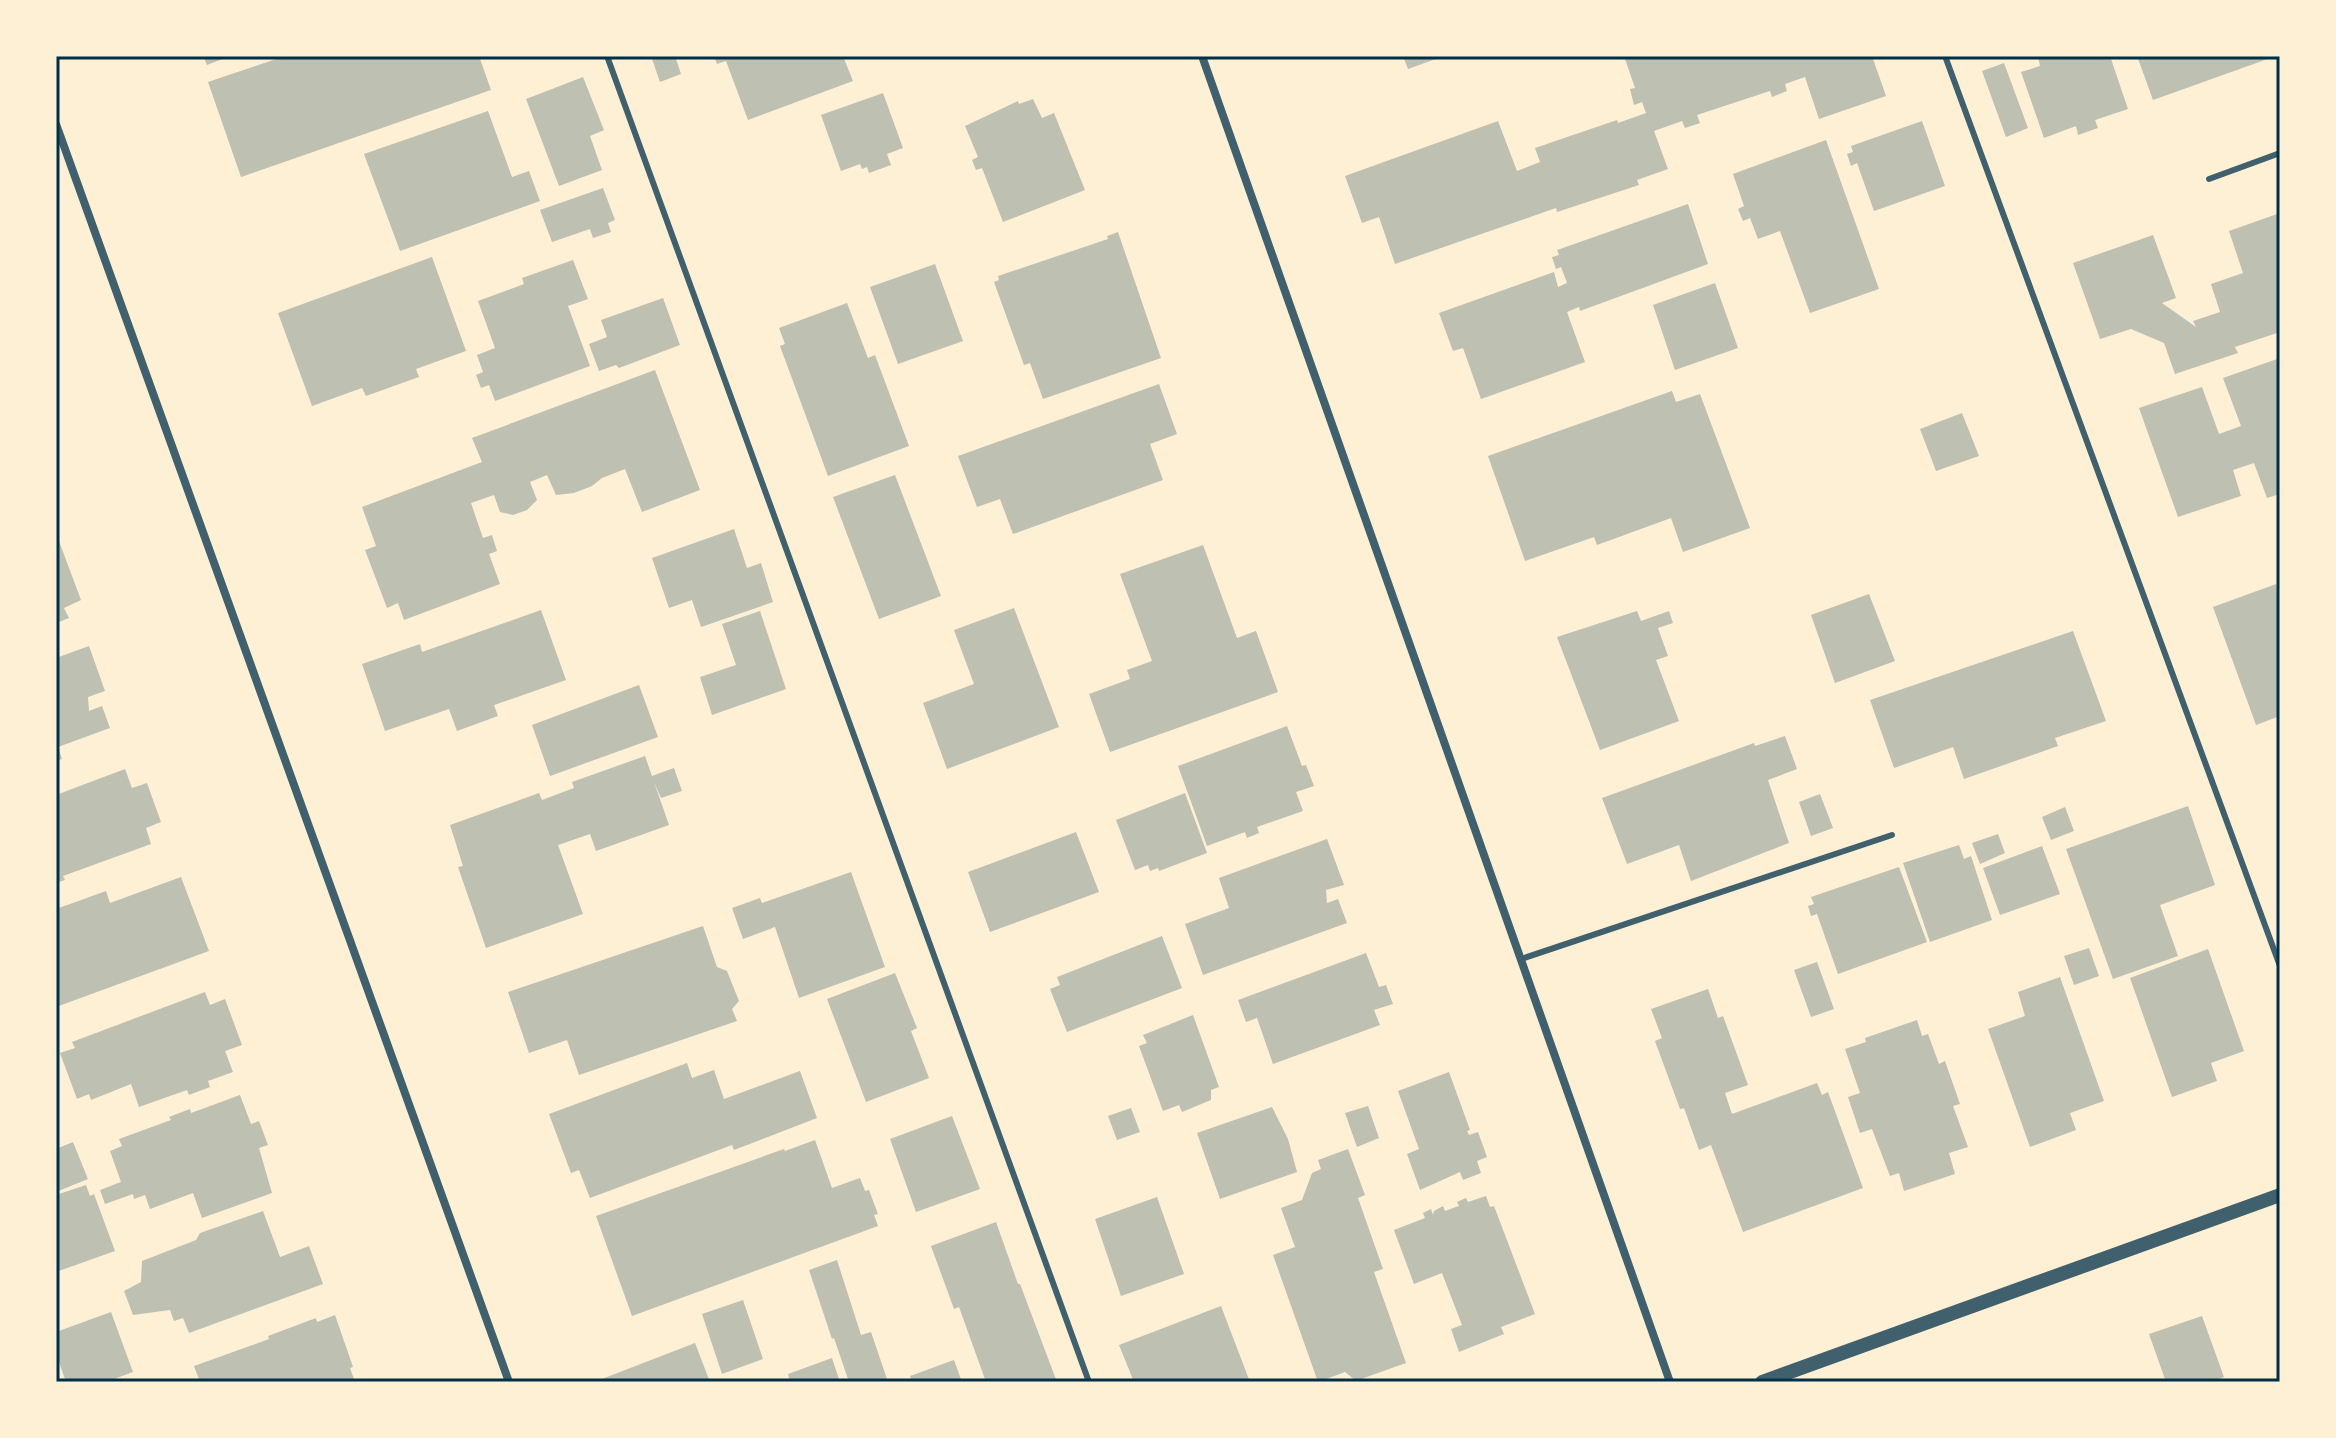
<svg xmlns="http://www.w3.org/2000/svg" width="2336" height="1438" font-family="'Sofia Sans Condensed',sans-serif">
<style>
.building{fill:#bec0b2}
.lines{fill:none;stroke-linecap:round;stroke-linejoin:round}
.service{stroke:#3f606c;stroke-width:6}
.minor{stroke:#3f606c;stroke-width:8}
.tertiary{stroke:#3f606c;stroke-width:14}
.neatline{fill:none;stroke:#003049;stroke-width:3}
</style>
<rect width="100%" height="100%" fill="#fdf0d5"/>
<!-- building -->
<path class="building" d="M203,56H230L207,65Z
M285,56H479L491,90L241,177L208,82Z
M651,56H675L681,74L660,82Z
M714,56H843L853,81L748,120L726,61L717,64Z
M1403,56H1444L1408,69Z
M1624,56H1872L1886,96L1819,119L1805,77L1785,84L1787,91L1772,97L1770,91L1697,115L1700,123L1685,128L1682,121L1654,131L1668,169L1637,180L1639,185L1557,212L1556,208L1395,264L1379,217L1362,223L1345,176L1498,121L1517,171L1540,162L1535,148L1617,120L1618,123L1646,113L1642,102L1634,105L1630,89L1635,88Z
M2038,56H2110L2128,109L2095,120L2098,128L2078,135L2076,126L2044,138L2021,72L2040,66Z
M2137,56H2276L2153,100Z
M2004,63L2028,128L2006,137L1982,71Z
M583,77L604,130L590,136L602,170L559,186L526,99Z
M883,93L903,148L887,154L891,165L869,173L867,167L862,169L860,164L841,171L821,115Z
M1033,99L1042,118L1054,113L1085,190L1003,222L982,168L976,170L972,160L978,157L965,126L1018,101L1019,104Z
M488,111L512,177L529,171L540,201L400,251L364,154Z
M1922,121L1945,186L1874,211L1857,163L1851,166L1847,154L1853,152L1851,146Z
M1826,140L1879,289L1810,313L1780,231L1758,239L1750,218L1743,221L1738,209L1744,206L1733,174Z
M603,188L615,220L608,223L611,232L593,238L590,229L552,242L540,210Z
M1688,204L1708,264L1580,311L1579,307L1567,312L1585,362L1481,399L1463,348L1453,351L1439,313L1554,272L1558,287L1567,283L1561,267L1556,269L1552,257L1559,255L1557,250Z
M2280,213V332L2235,347L2238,353L2175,374L2164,343L2131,329L2100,339L2073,263L2153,235L2176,298L2162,303L2196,327L2193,321L2220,312L2211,284L2243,273L2229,231Z
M1118,232L1161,358L1043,399L1030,363L1024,365L994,282L999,280L998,276L1108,239L1107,236Z
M432,257L466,351L416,369L419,377L366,396L362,388L312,406L278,313Z
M573,260L588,299L568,306L590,366L495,401L489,385L481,388L476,375L483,372L477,355L495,348L478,301L524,284L522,278Z
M935,264L963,341L898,364L870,287Z
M1715,283L1738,348L1675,370L1653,305Z
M663,298L680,345L619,368L616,365L599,371L589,344L607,337L601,320Z
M847,303L868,358L875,355L909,446L828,476L780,346L785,344L779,328Z
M2280,358V494L2267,498L2254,463L2233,470L2241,496L2178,517L2139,408L2202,387L2219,434L2241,426L2223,378Z
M655,370L700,490L642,512L625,469L602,478L592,486L574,493L556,495L547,475L530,482L537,500L527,510L513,515L500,512L494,495L471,503L483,538L492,535L497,551L489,554L500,584L404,620L398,603L387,608L365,550L376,546L362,507L482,462L472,438Z
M1159,384L1177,434L1150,444L1163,480L1013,534L1000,499L977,507L958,456Z
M1672,391L1676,402L1700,394L1750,528L1683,552L1671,518L1597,545L1594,537L1525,561L1488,456Z
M1962,413L1979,456L1936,471L1920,429Z
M895,475L941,596L879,619L833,497Z
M734,529L747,568L761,563L773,602L701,627L692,600L669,608L652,558Z
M59,541L81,600L64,608L69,618L56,623V542Z
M1203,545L1237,638L1256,631L1278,692L1110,752L1089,694L1130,679L1127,670L1152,661L1120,574Z
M2276,584L2280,594V716L2256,725L2213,607Z
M1869,594L1895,661L1835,683L1811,615Z
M1014,608L1059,727L947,769L923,703L974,684L954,630Z
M541,610L566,680L494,705L498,716L457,731L449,709L385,731L362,664L420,644L422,652Z
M760,611L786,689L712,715L700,677L736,665L722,624Z
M1637,611L1641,621L1669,611L1673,623L1658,628L1668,656L1656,660L1679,721L1600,750L1557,637Z
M2073,631L2106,721L2055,738L2058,746L1964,779L1953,747L1894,768L1870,700Z
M89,646L105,691L88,697L89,711L102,706L110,728L58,747L62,759L56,761V658Z
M639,685L658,737L550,776L532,725Z
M1287,726L1302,766L1306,765L1314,786L1296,792L1303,811L1257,827L1259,833L1247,838L1245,832L1207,846L1178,766Z
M1785,736L1797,769L1768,780L1789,843L1691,881L1679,845L1627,864L1602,798L1754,743L1755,746Z
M645,756L652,776L674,768L682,791L661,798L654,782L669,825L596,851L590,834L558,845L583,914L486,948L458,867L463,866L450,825L539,793L542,800L574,788L572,782Z
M125,769L132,788L147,783L161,822L146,828L151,844L63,876L65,880L56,883V795Z
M1185,793L1207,853L1159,871L1158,868L1150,871L1148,865L1135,870L1116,820Z
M1820,794L1833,828L1811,836L1799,802Z
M2188,806L2215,885L2160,905L2178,956L2113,979L2066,849Z
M2065,807L2074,831L2051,840L2042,817Z
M1076,832L1099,892L990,932L968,872Z
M1998,834L2005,853L1980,864L1972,843Z
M1327,839L1344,885L1326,890L1327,903L1338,899L1347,923L1203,975L1185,924L1229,908L1219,878Z
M1959,845L1964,859L1971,856L1992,920L1930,942L1903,863Z
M2042,846L2060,894L2000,915L1983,868Z
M1899,867L1927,942L1838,974L1817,914L1811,916L1808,906L1814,904L1811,897Z
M851,872L885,967L799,998L775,927L743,939L732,908L760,898L762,903Z
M181,877L209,951L56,1007V909L106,891L110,903Z
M703,926L717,967L727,971L739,1001L732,1009L737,1021L579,1075L567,1040L529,1053L508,992Z
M1162,936L1182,988L1067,1032L1050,989L1060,985L1057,977Z
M2089,948L2099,976L2074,985L2064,956Z
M2208,949L2244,1051L2211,1063L2217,1081L2172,1097L2130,978Z
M1366,953L1379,987L1386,985L1393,1004L1374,1010L1380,1025L1273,1064L1257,1018L1246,1022L1238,1000Z
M1817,962L1834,1009L1811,1017L1794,970Z
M895,973L917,1028L911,1031L929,1078L866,1102L827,999Z
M2060,977L2104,1101L2070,1113L2076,1130L2030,1147L1988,1029L2025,1016L2018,992Z
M1708,989L1718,1018L1723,1016L1748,1085L1725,1093L1732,1114L1817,1083L1822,1095L1828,1092L1863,1188L1743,1232L1711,1145L1699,1150L1684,1108L1680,1109L1655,1041L1662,1038L1651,1009Z
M205,992L210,1005L225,999L242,1045L225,1051L233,1072L208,1081L210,1087L189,1095L187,1090L139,1107L131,1084L91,1100L89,1094L77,1099L60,1053L75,1048L72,1042Z
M1193,1015L1219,1087L1211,1090V1100L1182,1112L1179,1105L1163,1111L1139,1046L1147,1043L1143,1035Z
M1917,1020L1922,1036L1928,1034L1939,1064L1945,1061L1960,1104L1953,1106L1968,1147L1949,1153L1955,1174L1904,1191L1899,1173L1890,1176L1872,1129L1860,1133L1848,1097L1860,1093L1845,1049L1866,1042L1865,1038Z
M687,1063L692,1078L714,1070L724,1099L800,1071L817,1118L734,1150L732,1145L590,1198L579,1170L571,1173L549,1114Z
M1449,1072L1470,1130L1467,1131L1469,1135L1478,1132L1487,1157L1477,1161L1481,1173L1463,1180L1460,1172L1420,1190L1407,1154L1419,1149L1398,1091Z
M240,1095L251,1124L259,1121L268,1145L259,1148L272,1193L202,1218L193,1193L150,1209L145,1195L134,1199L133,1194L105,1204L100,1190L121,1182L110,1151L122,1146L119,1139L171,1120L169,1117L190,1109L191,1113Z
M1368,1106L1379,1138L1357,1147L1345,1113Z
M1272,1107L1288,1139L1297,1172L1220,1199L1197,1133Z
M1131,1108L1140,1132L1117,1140L1108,1116Z
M952,1116L980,1189L916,1212L890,1139Z
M815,1140L832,1188L860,1178L865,1191L869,1190L878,1214L874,1215L878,1226L632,1316L596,1216L784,1149L785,1151Z
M73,1142L88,1179L56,1192V1149Z
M1348,1149L1365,1195L1358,1198L1383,1269L1374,1272L1406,1363L1361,1379L1355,1380L1345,1372L1318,1382L1273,1255L1295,1247L1281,1208L1302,1200L1312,1173L1321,1169L1318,1160Z
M86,1185L90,1196L94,1194L115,1251L56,1272V1195Z
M1486,1196L1490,1207L1494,1206L1535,1314L1501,1327L1504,1334L1459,1352L1451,1329L1462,1325L1442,1273L1414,1284L1394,1230L1425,1218L1423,1213L1431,1209L1433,1215L1434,1211L1443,1206L1445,1211L1459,1206L1457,1202L1466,1198L1468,1202Z
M1157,1197L1184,1274L1121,1296L1095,1219Z
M263,1211L280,1257L309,1246L323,1284L189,1333L183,1318L174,1321L170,1310L133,1315L124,1291L141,1282L142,1261L196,1240L200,1233Z
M996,1222L1018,1284H1020L1057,1382H986L959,1307L954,1309L931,1246Z
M837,1260L861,1335L871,1332L887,1379L880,1382H849L834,1338L832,1339L809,1270Z
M743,1300L763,1359L722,1374L702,1314Z
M1221,1306L1250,1382H1134L1119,1345Z
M111,1312L133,1372L106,1382H66L59,1362L56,1363V1332Z
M335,1315L353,1367L350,1368L355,1382H200L194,1366L269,1339L268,1336L316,1318L317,1322Z
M2202,1316L2224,1377L2211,1382H2166L2149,1334Z
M695,1343L710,1382H594Z
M832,1358L840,1382H790L788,1374Z
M954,1360L962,1382H912L910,1376Z"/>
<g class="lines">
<!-- service -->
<path class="service" d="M607,56L1089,1382
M1945,56L2280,966
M2209,179L2280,153
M1521,959L1892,835"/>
<!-- minor -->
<path class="minor" d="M1202,56L1670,1382
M56,124L509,1382"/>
<!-- tertiary -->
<path class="tertiary" d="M1762,1382L2280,1195"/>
</g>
<!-- border -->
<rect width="2336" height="1438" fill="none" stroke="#fdf0d5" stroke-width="116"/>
<rect x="58" y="58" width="2220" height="1322" class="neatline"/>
</svg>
